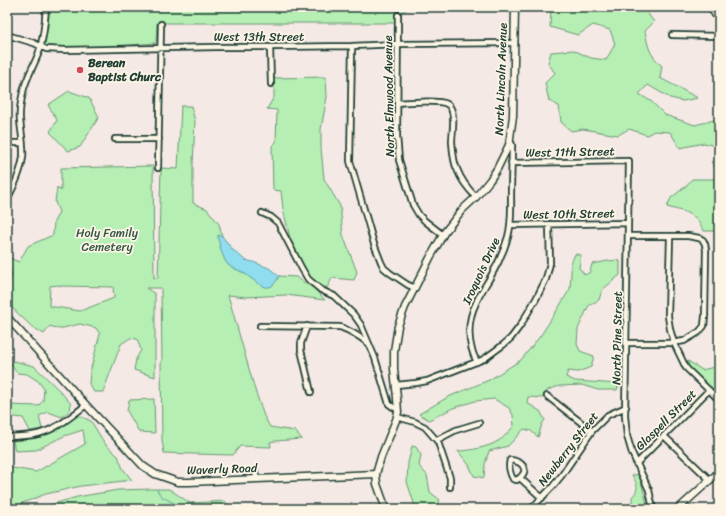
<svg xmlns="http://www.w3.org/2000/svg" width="726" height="516" font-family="Sriracha,sans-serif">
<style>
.green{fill:#b5efb3;stroke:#6a9674;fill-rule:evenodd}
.water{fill:#90ddef;stroke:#639da4}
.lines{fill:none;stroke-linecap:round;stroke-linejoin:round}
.stream{stroke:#639da4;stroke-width:1}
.street-casing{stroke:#1f3d34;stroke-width:8}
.secondary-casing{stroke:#1f3d34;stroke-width:9}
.street{stroke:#fcf5e5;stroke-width:4.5}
.secondary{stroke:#fcf5e5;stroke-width:6}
.poi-dot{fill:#d1495b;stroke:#fcf5e5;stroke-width:1.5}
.labels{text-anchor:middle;stroke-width:3.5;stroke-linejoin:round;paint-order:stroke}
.street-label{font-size:12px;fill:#1f3d34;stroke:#fcf5e5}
.poi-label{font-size:12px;font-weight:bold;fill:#1f3d34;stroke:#fcf5e5;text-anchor:start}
.park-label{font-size:12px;fill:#365847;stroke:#fcf5e5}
</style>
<rect width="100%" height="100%" fill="#f4e9e5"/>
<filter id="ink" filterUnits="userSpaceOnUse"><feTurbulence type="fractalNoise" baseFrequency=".025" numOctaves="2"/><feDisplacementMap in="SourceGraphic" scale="8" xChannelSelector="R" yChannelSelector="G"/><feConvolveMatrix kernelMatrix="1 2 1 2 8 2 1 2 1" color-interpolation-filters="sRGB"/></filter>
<g filter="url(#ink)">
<!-- green -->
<path class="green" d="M46,7H424C412,7 408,7 398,15L399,23H157L156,43L65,50L41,46Z
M563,7H648V14L654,22L645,31C648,47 649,54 662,66L660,78L698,98L683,101L670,98L648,85L639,94L652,102L665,115L695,125L714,120L716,131L719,133V147L704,143L680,148L670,132L654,131L647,135L629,129L618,135L583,129L571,131L561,122L559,106L549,101L545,83L555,73L548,63L551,52L573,50L591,58L606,60L615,44L610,30L593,25L578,35L550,27L551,8Z
M326,77L327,97L321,129V148L324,179L340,206L343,235L357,272L354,280L332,278L327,288L314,282L305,271L290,238L283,209L281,191L273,190L272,146L276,142L277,110L267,109L274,97V78Z
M69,91L89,98L99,117L80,147L68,151L50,132L57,120L48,105Z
M181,106H191L195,121L193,164V203L207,209L219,224L222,236H218L230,266L244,273L262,286H272L279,276L296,277L313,288L325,300L286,295L246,297L228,295L255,390L264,416L270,427L295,431L302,439L275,441L270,442L271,447L240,446L233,455L193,454L164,453L162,440L161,361H162L161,288H146L155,294V377L134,370L136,359L141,350L137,339L130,338L121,344L103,392H94L89,384L90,372L100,334L96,328L80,324L59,329L50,326L44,334L31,326L7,303V281H10L12,274L9,269L7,268V257L19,262L28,246L53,235L54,222L59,212L55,202L57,187L61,191V168L153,166L154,278H158L161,168L178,169ZM59,285L60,286L113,287L114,298L80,311L49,306L50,286Z
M719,160V231H704L696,218L685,212L667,207L671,198L686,186L692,179H715L717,170L711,162Z
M575,254L581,255L579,268L585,275L590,272L592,264C601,263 611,259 620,261V275L602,290L599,300L589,305L578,329L577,344L580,351L594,356L591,367L578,372L568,371L566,377L575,381L619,384L617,390H598L582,385L559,386L548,390L543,398L528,397L527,403L540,411L545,420L542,424L538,437L531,431L524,429L508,446L489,451L485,464L484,478L474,476L469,465L458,451C469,451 489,447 498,441C504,438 509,431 514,426L513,415L509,408L494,399L475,401L453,408L429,420L419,414L448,397L489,380L521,360L541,335L559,307L570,289L571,274V263Z
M14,361L34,366L60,391L71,404L70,410L62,417L48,412L39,416L42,429L30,431L23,418L7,416V405L38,406L43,401L44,389L38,381L27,374L17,373L11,365Z
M688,361L702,370L719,366V396L688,366Z
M154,399L155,433L139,432L127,411L129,400Z
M78,415L91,421L105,444L118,456L123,469L132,480L81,486L46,494L7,509V467L36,472L85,444L83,430L64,436L36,450L15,451L13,441L41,437L63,426Z
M412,446L416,447L421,455L419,466L427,475L430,492L440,500L434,509H416L407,482L408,463Z
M632,475H639L646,500L647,509H626L632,505V497C640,489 637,484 632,475Z
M152,489H169L190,503L225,501L231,509L298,506L320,509H36L77,497L118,490Z"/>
<!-- water -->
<path class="water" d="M218,235L222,236L233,250L245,260L253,262L269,268L279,276C277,280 274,286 269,287C261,289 250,276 242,272C238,270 232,268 228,265C223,259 218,243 218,235Z"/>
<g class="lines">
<!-- stream -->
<path class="stream" d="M157,490L161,496L182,508L187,509"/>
<!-- street casing -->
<g class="street-casing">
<path id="street" d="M398,15L397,136L399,160L413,205L419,215L425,221L443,235
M7,35L34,43L46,49L65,50L216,47H270L352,46L398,44L515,43
M672,35L719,36
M352,46L350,161L374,244L381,262L384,268L390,273L408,285L415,288
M270,47L271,84
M398,103C407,102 440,100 447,104C457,110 452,132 452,142C453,151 453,161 457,169C461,180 468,189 476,197
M115,139H159
M7,143H22
M511,163L629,161L625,416L627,436L632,453L649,490L653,509
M158,168L161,24
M7,200C14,186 21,172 23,157C24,145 21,132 20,120C19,111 21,101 23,92C26,78 34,66 39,52C44,37 45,23 46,7
M262,213L271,217L278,223L302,269L308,279L321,290L334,296L354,315L361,325L375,358L389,404L393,407L397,409
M510,225L628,223
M670,237L668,316L670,329L674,343L686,368L719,400
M260,326L340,327C351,331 359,336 368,343
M307,326L301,343V350L311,392
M627,343H672L684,341L699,332L704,326L705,316L706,250L705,244L703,240L699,238L688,236H628
M477,362C467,344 467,321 476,303C480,293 486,285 491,276C498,264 504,250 508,237C512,223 511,208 511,194C511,178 512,161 512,145L510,140
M396,385L416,383L427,381L484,359L503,345L511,338L520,326L536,299L546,279L550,263L549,224
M547,396L592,431
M397,417L415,422L425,427L438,442L450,478V487
M664,436L710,480
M7,437C19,436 33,437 44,432C59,427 73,415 86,405
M437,440L456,430L479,423
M510,460C514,460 516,461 520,463C528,469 524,475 517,480L513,479C510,474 508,466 510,460Z
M636,464L709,390
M255,472L257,479
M520,478L542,498
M531,509L553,486L562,475L592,431L608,415L626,407"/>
</g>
<!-- secondary casing -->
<g class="secondary-casing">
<path id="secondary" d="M711,7L719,21
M7,317L86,405L143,466L155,474L178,482H189L257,479L376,474
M386,509L377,484L376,474L381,457L396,420L398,412L397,398L394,369V351L398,326L405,307L431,256L444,233L462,210L476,197L490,180L497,169L509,145L513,116L515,7
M678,509L719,472"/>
</g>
<!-- street -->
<use href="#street" class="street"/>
<!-- secondary -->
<use href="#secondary" class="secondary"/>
</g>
</g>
<!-- markers -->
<circle class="poi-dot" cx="80" cy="70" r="4"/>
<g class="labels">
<!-- street labels -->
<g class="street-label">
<text x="259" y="41">West 13th Street</text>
<text transform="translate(501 79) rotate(-88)" y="4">North Lincoln Avenue</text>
<text transform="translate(389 96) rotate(-91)" y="4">North Elmwood Avenue</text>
<text transform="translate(570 152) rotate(-1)" y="4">West 11th Street</text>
<text transform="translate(569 214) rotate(-1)" y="4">West 10th Street</text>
<text transform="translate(481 271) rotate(-65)" y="4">Iroquois Drive</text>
<text transform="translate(617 338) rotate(-89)" y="4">North Pine Street</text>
<text transform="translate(666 420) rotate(-45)" y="4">Glaspell Street</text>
<text transform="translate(568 449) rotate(-52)" y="4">Newberry Street</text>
<text transform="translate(222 469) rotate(-2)" y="4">Waverly Road</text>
</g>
<!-- poi labels -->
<g class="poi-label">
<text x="88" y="67">Berean<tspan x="88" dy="14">Baptist Churc</tspan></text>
</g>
<!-- park labels -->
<g class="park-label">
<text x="107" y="237">Holy Family<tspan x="107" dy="14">Cemetery</tspan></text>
</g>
</g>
<!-- margin -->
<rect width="726" height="516" fill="none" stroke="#fcf5e5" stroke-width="24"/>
<rect x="12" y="12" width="702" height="492" fill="none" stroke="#1f3d34" stroke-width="1.5" filter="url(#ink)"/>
</svg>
